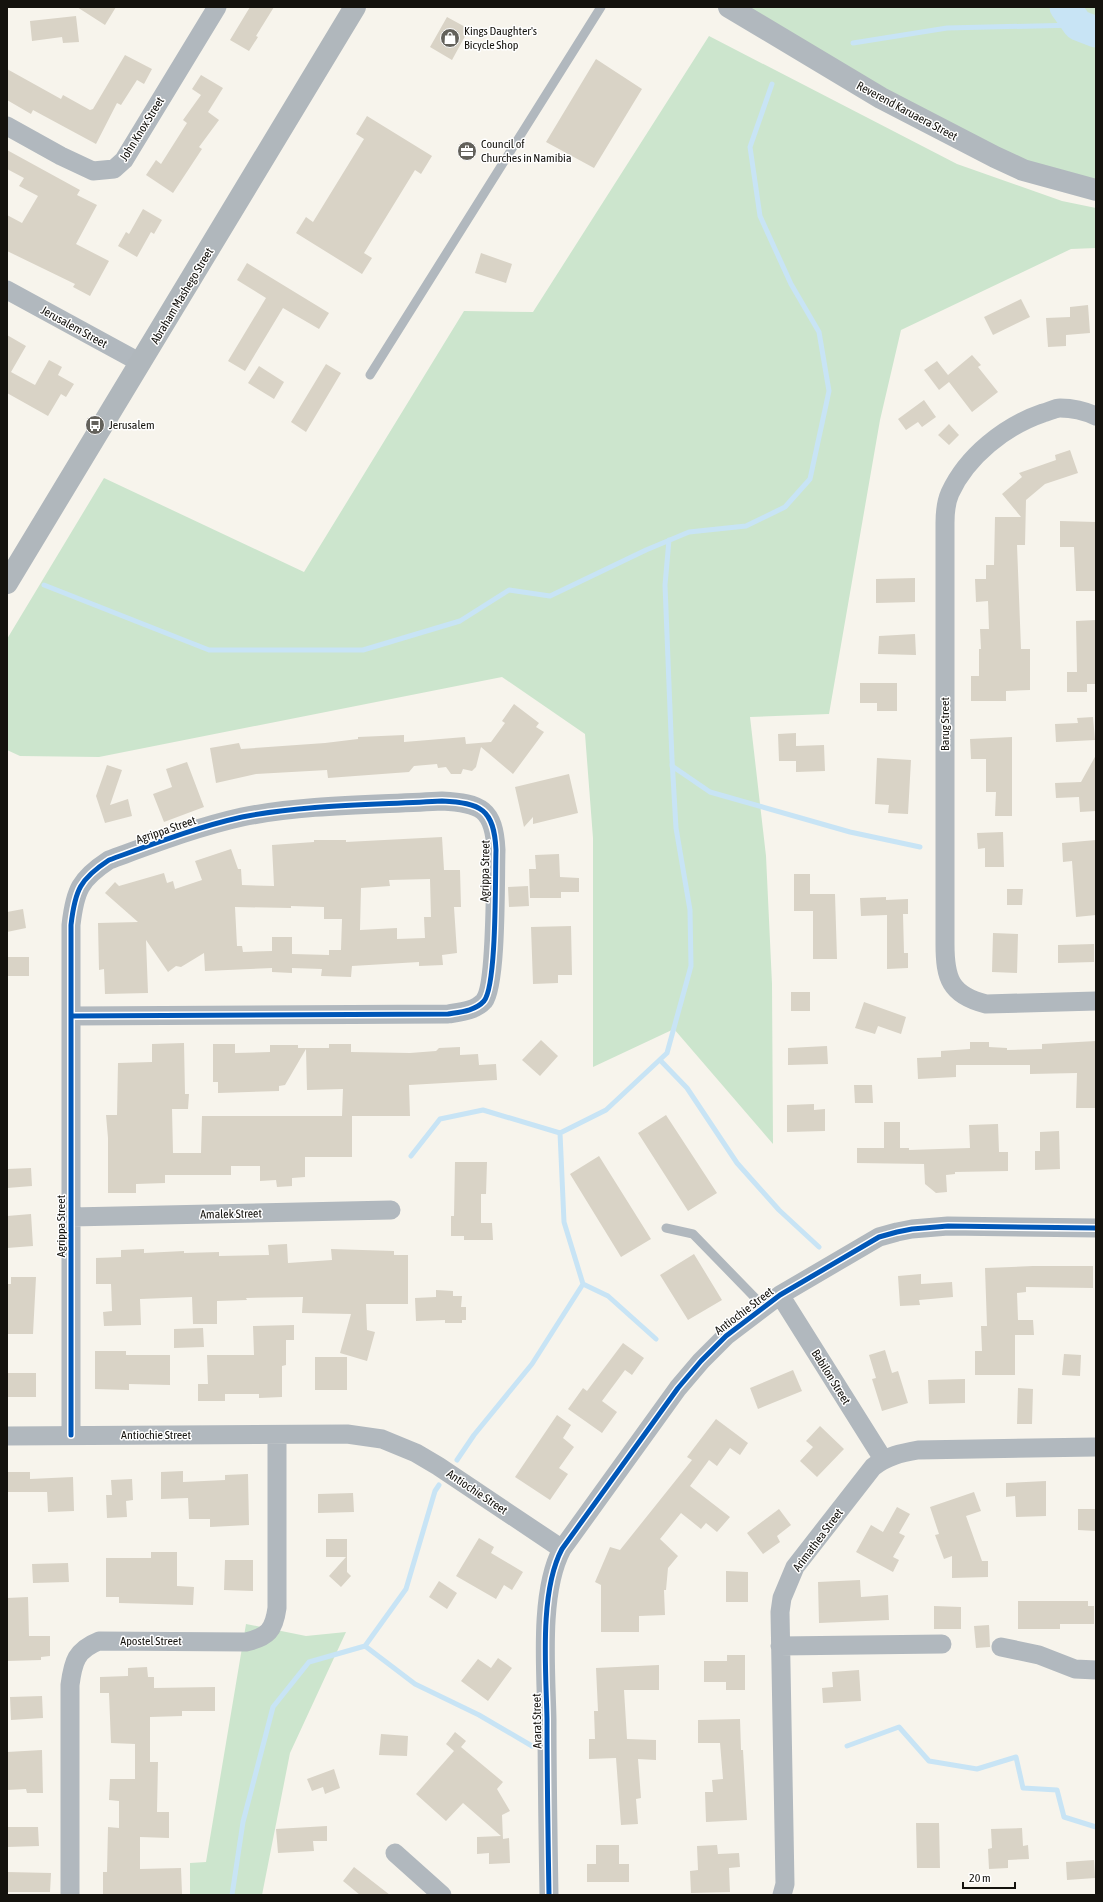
<svg xmlns="http://www.w3.org/2000/svg" width="1103" height="1902" font-family="'Asap Condensed',sans-serif">
<style>
.green{fill:#cce5cd}
.lines{fill:none;stroke-linecap:round;stroke-linejoin:round}
.stream{stroke:#c8e4f5;stroke-width:5}
.river{stroke:#c8e4f5;stroke-width:31}
.building{fill:#d9d3c6;fill-rule:evenodd}
.service{stroke:#b1b8be;stroke-width:9}
.minor{stroke:#b1b8be;stroke-width:19}
.tertiary{stroke:#b1b8be;stroke-width:22}
.secondary{stroke:#b0b7bc;stroke-width:22}
.cycleway-casing{stroke:#fff;stroke-width:8}
.cycleway{stroke:#0057b8;stroke-width:5}
.labels{text-anchor:middle;stroke-width:3;stroke-linejoin:round;paint-order:stroke}
.poi-label{font-size:12px;fill:#14120d;stroke:#fff;text-anchor:start}
.street-label{font-size:12px;fill:#14120d;stroke:#fff}
</style>
<rect width="100%" height="100%" fill="#f7f4ec"/>
<!-- green -->
<path class="green" d="M729,7H1096V190L1057,180Z
M709,36L957,164L1062,201L1096,208V248L1071,249L901,330L880,420L829,714L750,717L766,856L772,984L773,1144L674,1029L593,1067V838L585,734L502,677L99,757L20,756L7,750V639L104,478L304,572L464,311L533,312Z
M246,1624L306,1636L346,1632L290,1753L262,1895H190V1863L206,1862Z"/>
<g class="lines">
<!-- stream -->
<path class="stream" d="M853,43L947,28L1078,25
M44,585L209,650H363L460,621L509,590L550,596L646,550L689,532L746,526L785,507L810,479L829,391L819,332L791,284L760,216L750,147L772,84
M672,764V766L710,792L850,832L920,847
M660,1060L687,1088L737,1163L779,1210L819,1247
M560,1133L564,1222L583,1284L608,1296L656,1339
M411,1156L440,1119L483,1110L560,1133L606,1110L667,1053L691,966L690,910L676,828L672,759L665,585L669,540
M457,1460L474,1435L532,1364L583,1284
M365,1646L415,1684L479,1715L532,1746
M847,1746L899,1727L929,1761L977,1769L1016,1757L1023,1788L1057,1790L1064,1817L1096,1827
M232,1895L243,1822L273,1707L309,1662L365,1646L406,1589L435,1491L439,1485"/>
<!-- river -->
<path class="river" d="M1065,7L1078,25L1096,32"/>
</g>
<!-- building -->
<path class="building" d="M77,7H116L105,25Z
M250,7H274L256,36L258,37L249,51L230,40Z
M76,16L79,42L63,43L62,37L32,41L30,21Z
M447,17L469,29L452,60L430,47Z
M125,55L152,69L144,84L137,80L121,105L117,103L96,144L33,110L31,114L7,100V69L61,99L63,95L90,110L93,109Z
M596,59L642,89L594,168L546,142Z
M201,75L223,88L208,112L219,120L199,147L202,149L173,193L146,175L156,160L161,164L187,123L183,120L201,95L192,89Z
M367,116L432,156L421,174L415,170L364,253L372,258L362,274L296,233L306,217L313,222L364,139L356,134Z
M7,150L80,190L77,195L97,205L76,244L109,261L90,296L73,287L75,284L7,251V215L22,223L38,196L19,186L24,178L7,169Z
M143,209L162,220L154,234L151,232L137,257L118,246L126,232L129,234Z
M481,253L512,264L506,283L475,273Z
M247,263L329,313L319,329L283,308L245,371L228,361L266,298L237,280Z
M1021,299L1030,317L993,335L984,317Z
M1088,305L1090,333L1066,335V346L1048,347L1046,318L1070,317V307Z
M7,335L26,346L11,372L35,385L49,360L62,367L58,375L74,384L66,397L61,394L48,416L7,393Z
M972,355L981,365L978,367L998,392L972,412L949,382L939,390L924,370L937,361L948,375Z
M326,364L341,373L306,432L291,422Z
M259,366L284,382L274,399L248,383Z
M924,400L936,417L922,427L918,422L906,430L898,419Z
M949,424L959,435L949,445L938,435Z
M1070,450L1078,473L1045,484L1026,500L1025,545H1017L1021,649H1030V690L1006,691V701H971V676H979V649H981L980,629H989L988,601L976,602L975,579H986V565H994L995,517H1021L1002,494L1022,477L1019,473L1056,460L1055,455Z
M1060,521L1096,522V591H1076L1074,547H1060Z
M915,578V602L876,603V579Z
M1096,620V684H1087V692H1067V672H1077L1076,621Z
M915,634L916,655L878,654L879,636Z
M860,683H897V711H877V703H860Z
M514,704L539,723L536,727L544,732L513,774L481,747L476,767L472,771L463,769L461,774H451L446,767L438,768L437,764L414,766L409,772L328,778L327,770L256,774L216,783L210,748L239,743L241,749L325,743L358,739V737L404,735V742L465,737L466,744L491,742L505,723L502,721Z
M1093,717L1095,740L1056,742L1055,724L1078,723L1077,718Z
M796,733V746L824,745L825,771L796,772V761H779L778,734Z
M1012,737V816H995L996,792H986V759H971L970,739Z
M1096,755V811L1080,812L1079,797L1056,798L1055,783L1081,782Z
M877,758L911,760L908,814L888,813L889,805L875,804Z
M187,762L204,807L164,822L153,794L172,787L166,769Z
M107,765L122,770L110,805L128,799L132,816L105,823L96,796Z
M569,774L578,813L533,824V817L524,827L515,787Z
M1003,832L1004,867H985V848L978,849L977,833Z
M442,837L444,870H460L461,907H454L457,953L442,955L443,965L419,966V962L352,966L351,977L321,976L322,969L292,968V973L272,972V968L205,971L204,953L181,967L176,966L168,972L146,940L148,993L105,994L104,969L99,970L98,923L138,922L105,893L115,882L119,886L164,873L167,883L173,881L175,889L202,880L195,861L231,849L238,869H241L242,885L274,886L272,845L314,842V840H346V842ZM430,879L431,917H424L425,938L397,939V928L360,930L361,888L390,886L389,880ZM291,906L324,907V919H342L341,950H329V955L292,954V937H272V951L243,952L242,946H237L235,907L291,908Z
M1096,840V915L1076,917L1072,861L1063,862L1062,843Z
M559,854L560,877L579,878V892H561V898H530L529,869H536L535,855Z
M794,874H810V894H835L837,959H813V911H794Z
M528,886L529,906L509,907L508,887Z
M1007,889H1023L1022,905H1007Z
M886,897V900L908,899V914H903L904,953H908V968L887,969V915L861,916L860,898Z
M23,909L26,928L7,932V912Z
M571,926L572,975H558V983L533,984L531,927Z
M993,933L1018,934L1017,973L992,972Z
M1094,944V962L1058,963V945Z
M7,957H29V976H7Z
M791,992H810V1011H791Z
M864,1002L906,1017L901,1034L878,1026L875,1034L855,1028Z
M541,1040L558,1056L540,1076L522,1060Z
M1096,1041V1108H1076L1077,1073L1030,1074V1065H956V1077L918,1079L917,1058L941,1057V1051L970,1049V1042H989V1047L1007,1048V1050L1042,1049V1044Z
M184,1043L185,1094H189L188,1109H172L173,1153H201L202,1116H352V1157H305V1177L292,1178V1186L277,1187L276,1180L260,1181V1166H231V1175H165V1183L136,1184V1193H108V1138L106,1115H117L118,1063L152,1062V1044Z
M213,1044H235V1053L270,1052V1045H298V1048H329V1044H351V1052L410,1053L436,1051L439,1048L460,1047V1055L478,1054L479,1065L496,1064L497,1080L409,1085L410,1116H342L343,1089L307,1090L306,1049L285,1085L279,1086V1091L218,1093V1082H213Z
M827,1046L828,1064L788,1065V1048Z
M854,1085H872L873,1103H855Z
M814,1104V1110L825,1109V1131L787,1132V1105Z
M666,1115L717,1193L688,1211L638,1133Z
M884,1122H900V1148H909V1150L970,1148L969,1125L998,1124L999,1152H1008V1171L955,1172V1174L946,1175L947,1192L936,1193L925,1184L924,1164L857,1163V1148H884Z
M1059,1131L1060,1169L1035,1170V1151H1040V1132Z
M599,1156L651,1239L621,1257L570,1174Z
M455,1162H487L486,1194H481V1223H492L493,1240H464V1236H451V1216H454Z
M31,1168L32,1186L7,1188V1169Z
M31,1214L33,1246L7,1248V1216Z
M287,1244L288,1263L332,1260L331,1249L394,1251V1255H408V1304H366L367,1330L375,1332L367,1361L340,1353L351,1314L302,1313L303,1297L246,1298L247,1300L217,1301V1324H193L192,1297L140,1299L141,1325L104,1326L103,1312L112,1311L111,1284H96V1258L121,1257V1250L144,1249V1253L184,1251V1253L219,1252V1256L269,1255L268,1245Z
M694,1254L722,1300L688,1320L660,1275Z
M1033,1266H1093V1288L1026,1287V1292L1017,1293L1018,1320H1033L1034,1335H1015V1375H975V1351H982L981,1326H987L985,1268Z
M921,1274V1284L952,1282L953,1297L919,1300L920,1305L900,1306L898,1276Z
M11,1277H36L33,1334H7V1284H11Z
M436,1290L453,1291V1296H462L461,1307H466V1320H462V1323H445V1320L416,1321L415,1298L436,1297Z
M294,1325V1340H286V1365L282,1366V1397L259,1398V1394H225V1401H198V1384H208L207,1355H254L253,1326Z
M203,1328L204,1347L174,1348V1329Z
M623,1343L644,1358L632,1375L625,1370L602,1401L617,1412L602,1433L568,1409L583,1388L587,1391Z
M885,1350L892,1373L898,1371L908,1403L882,1411L872,1379L876,1378L869,1355Z
M95,1351H126V1355H170V1385L129,1384V1390L95,1389Z
M1064,1354L1081,1355L1080,1376L1062,1375Z
M315,1357H347V1390H315Z
M793,1370L802,1391L758,1409L750,1388Z
M7,1373H36V1397H7Z
M965,1379V1403L929,1404L928,1380Z
M1018,1388L1033,1389L1032,1424H1017Z
M557,1415L571,1425L563,1438L574,1447L559,1468L568,1474L550,1500L515,1477Z
M716,1419L748,1443L740,1455L730,1448L717,1466L709,1460L690,1486L730,1517L717,1532L706,1523L701,1529L681,1513L660,1539L678,1556L668,1568L666,1590H664L665,1615L639,1616V1632H601V1585L595,1582L610,1547L620,1550L692,1460L687,1457Z
M820,1426L844,1449L817,1477L800,1461L813,1447L806,1441Z
M183,1471V1482L225,1480V1475L248,1474L249,1525L210,1527V1519H189L188,1498L161,1499V1472Z
M7,1472H30V1479L73,1477L74,1511L48,1512L47,1492H7Z
M132,1479L133,1500L126,1501L127,1517L107,1518L106,1495H112L111,1480Z
M1046,1481V1516L1016,1517L1015,1496L1006,1497V1483Z
M974,1492L981,1511L966,1516L982,1561H988V1577L952,1578V1556L944,1559L935,1535L939,1534L930,1507Z
M353,1493L354,1512L318,1513V1494Z
M897,1507L910,1514L899,1533L905,1536L893,1557L899,1560L893,1572L856,1552L871,1525L883,1532Z
M779,1509L791,1525L777,1536L780,1542L763,1554L747,1533Z
M1078,1509H1096V1531L1078,1530Z
M479,1538L494,1547L491,1553L523,1572L512,1590L504,1585L496,1599L456,1576Z
M326,1539H347V1572L351,1576L341,1587L329,1576L346,1557H326Z
M151,1552H177V1586L194,1587L193,1605L119,1603V1597H106V1558H151Z
M225,1560H253V1591L224,1590Z
M68,1563L69,1582L33,1583L32,1564Z
M726,1571L748,1572V1602H726Z
M860,1580L861,1597L888,1595L889,1620L819,1623L818,1582Z
M439,1581L457,1593L447,1609L429,1597Z
M28,1597L29,1636H50V1656L41,1657V1660L7,1661V1598Z
M1018,1601H1088V1606H1094V1624H1060V1629H1018Z
M934,1606L961,1607V1629H934Z
M989,1625L990,1647L976,1648L974,1626Z
M727,1655H745V1690H726V1682H704V1661H727Z
M498,1658L512,1668L488,1701L461,1681L478,1659L491,1668Z
M659,1665V1690H624L627,1739L656,1740V1760L638,1759L641,1798L636,1799L638,1824L621,1825L616,1758L589,1759V1739H595L594,1711H598L596,1668Z
M147,1667L148,1677H154V1688L215,1687V1711H182V1716L150,1717V1762H158L157,1812H169V1838L140,1837V1869L181,1868L182,1894L103,1895V1872H107L108,1827L119,1828V1801L109,1800L110,1779H135V1744L111,1743L109,1693H100V1677L128,1676V1668Z
M859,1670L861,1701L823,1703L822,1688L833,1687L832,1672Z
M42,1696L43,1718L11,1720L10,1697Z
M740,1719L741,1750H743L747,1820L706,1822L705,1792H713L712,1780L723,1779L720,1743H698V1720Z
M455,1732L466,1741L461,1747L503,1782L497,1789L510,1811L502,1815L503,1839L509,1838L510,1863L489,1864V1853L477,1854V1837L501,1836L463,1803L446,1821L416,1794L454,1751L446,1744Z
M381,1734L408,1736L407,1756L379,1755Z
M42,1750L43,1793H27L26,1789L7,1790V1752Z
M334,1769L340,1788L325,1794L323,1787L312,1791L307,1779Z
M916,1823H939L940,1868H917Z
M327,1826V1841H313L314,1851L278,1853L276,1829Z
M7,1827H38L39,1846L7,1847Z
M1022,1828L1023,1846L1028,1845L1029,1859L1008,1860V1868L989,1869L988,1849L992,1848L991,1829Z
M596,1845H619V1864H629V1882H587V1864H596Z
M717,1845L718,1854L739,1853L740,1867L729,1868L730,1892L691,1893L690,1871L698,1870L697,1846Z
M1094,1860L1095,1878L1067,1880L1066,1862Z
M354,1867L390,1895H360L343,1881Z
M7,1872L51,1873L50,1892H7Z"/>
<g class="lines">
<!-- service -->
<path class="service" d="M370,375L601,7
M666,1228L693,1234L764,1307"/>
<!-- minor -->
<path class="minor" d="M7,126L61,156L93,171L114,169L124,160L217,7
M7,290L141,363
M1096,416C1085,411 1073,408 1060,408C1055,408 1048,412 1043,413C1005,426 967,456 950,493C946,502 945,513 945,523V944C945,978 950,995 986,1004L1096,1001
M71,1217L391,1210
M780,1295L883,1459
M71,1435V925C75,890 80,879 109,860C153,844 197,827 242,817C307,804 376,805 442,801C481,803 494,809 496,850C495,876 497,985 484,1001C475,1011 460,1012 448,1014L72,1016
M7,1436L347,1434L382,1439L416,1453L438,1466L562,1549
M780,1646L942,1644
M1001,1647L1039,1655L1075,1669L1096,1670
M395,1853L442,1895
M70,1895V1685C73,1662 76,1650 99,1641L246,1642C268,1637 274,1630 277,1608V1435
M549,1895C548,1836 547,1778 547,1719C546,1671 539,1592 562,1549L678,1388L701,1361L726,1336L780,1295L879,1237L897,1232L912,1229L948,1226L1096,1228
M782,1895L785,1884L780,1612L782,1598L795,1567L873,1467C887,1456 901,1453 918,1450L1096,1447"/>
<!-- tertiary -->
<path class="tertiary" d="M729,7L881,98L995,157L1023,170L1096,190"/>
<!-- secondary -->
<path class="secondary" d="M7,583L355,7"/>
<!-- cycleway casing -->
<g class="cycleway-casing">
<path id="cycleway" d="M71,1435V925C75,890 80,879 109,860C153,844 197,827 242,817C307,804 376,805 442,801C481,803 494,809 496,850C495,876 497,985 484,1001C475,1011 460,1012 448,1014L72,1016
M549,1895C548,1836 547,1778 547,1719C546,1671 539,1592 562,1549L678,1388L701,1361L726,1336L780,1295L879,1237L897,1232L912,1229L948,1226L1096,1228"/>
</g>
<!-- cycleway -->
<use href="#cycleway" class="cycleway"/>
</g>
<!-- icons -->
<defs>
<g id="shop-disc" transform="scale(1)"><circle r="9.5" fill="#63615b" stroke="#fff"/><path d="M-5-2.5h2.3a2.7 3.5 0 0 1 5.4 0H5L5.5 6h-11ZM-1.5-2.5h3a1.5 2.3 0 0 0-3 0Z" fill="#fff"/></g>
<g id="office-disc" transform="scale(1)"><circle r="9.5" fill="#63615b" stroke="#fff"/><path d="M-6-3h4V-5.5h4V-3h4V5H-6ZM-1-4.5V-3h2v-1.5ZM-6 0V1H6V0Z" fill="#fff"/></g>
<g id="bus-disc" transform="scale(1)"><circle r="9.5" fill="#63615b" stroke="#fff"/><path d="M-5-6H5V4H4V6H2V4H-2V6H-4V4H-5ZM-3.5-4V0h7V-4ZM-3.5 1.2v1.5H-2V1.2ZM2 1.2v1.5H3.5V1.2Z" fill="#fff"/></g>
</defs>
<g fill-rule="evenodd">
<use href="#shop-disc" x="450" y="38"/>
<use href="#office-disc" x="467" y="151"/>
<use href="#bus-disc" x="95" y="425"/>
</g>
<g class="labels">
<!-- poi labels -->
<g class="poi-label">
<text x="464" y="35">Kings Daughter's<tspan x="464" dy="14">Bicycle Shop</tspan></text>
<text x="481" y="148">Council of<tspan x="481" dy="14">Churches in Namibia</tspan></text>
<text x="109" y="429">Jerusalem</text>
</g>
<!-- street labels -->
<g class="street-label">
<text transform="translate(907 111) rotate(28)" y="4">Reverend Karuaera Street</text>
<text transform="translate(142 129) rotate(-58)" y="4">John Knox Street</text>
<text transform="translate(182 296) rotate(-59)" y="4">Abraham Mashego Street</text>
<text transform="translate(74 327) rotate(29)" y="4">Jerusalem Street</text>
<text transform="translate(945 724) rotate(-90)" y="4">Barug Street</text>
<text transform="translate(166 830) rotate(-19)" y="4">Agrippa Street</text>
<text transform="translate(485 871) rotate(-89)" y="4">Agrippa Street</text>
<text transform="translate(231 1214) rotate(-1)" y="4">Amalek Street</text>
<text transform="translate(61 1226) rotate(-90)" y="4">Agrippa Street</text>
<text transform="translate(744 1311) rotate(-37)" y="4">Antiochie Street</text>
<text transform="translate(831 1377) rotate(58)" y="4">Babilon Street</text>
<text x="156" y="1439">Antiochie Street</text>
<text transform="translate(477 1492) rotate(34)" y="4">Antiochie Street</text>
<text transform="translate(818 1540) rotate(-53)" y="4">Arimathea Street</text>
<text x="151" y="1645">Apostel Street</text>
<text transform="translate(537 1721) rotate(-91)" y="4">Ararat Street</text>
</g>
</g>
<!-- border -->
<rect width="1103" height="1902" fill="none" stroke="#14120d" stroke-width="16"/>
<!-- scale -->
<path d="M963 1882v6h52v-6" fill="none" stroke="#14120d" stroke-width="2"/>
<text x="969" y="1882" font-size="12" fill="#14120d" stroke="#ffffff" stroke-width="3" paint-order="stroke">20 m</text>
</svg>
